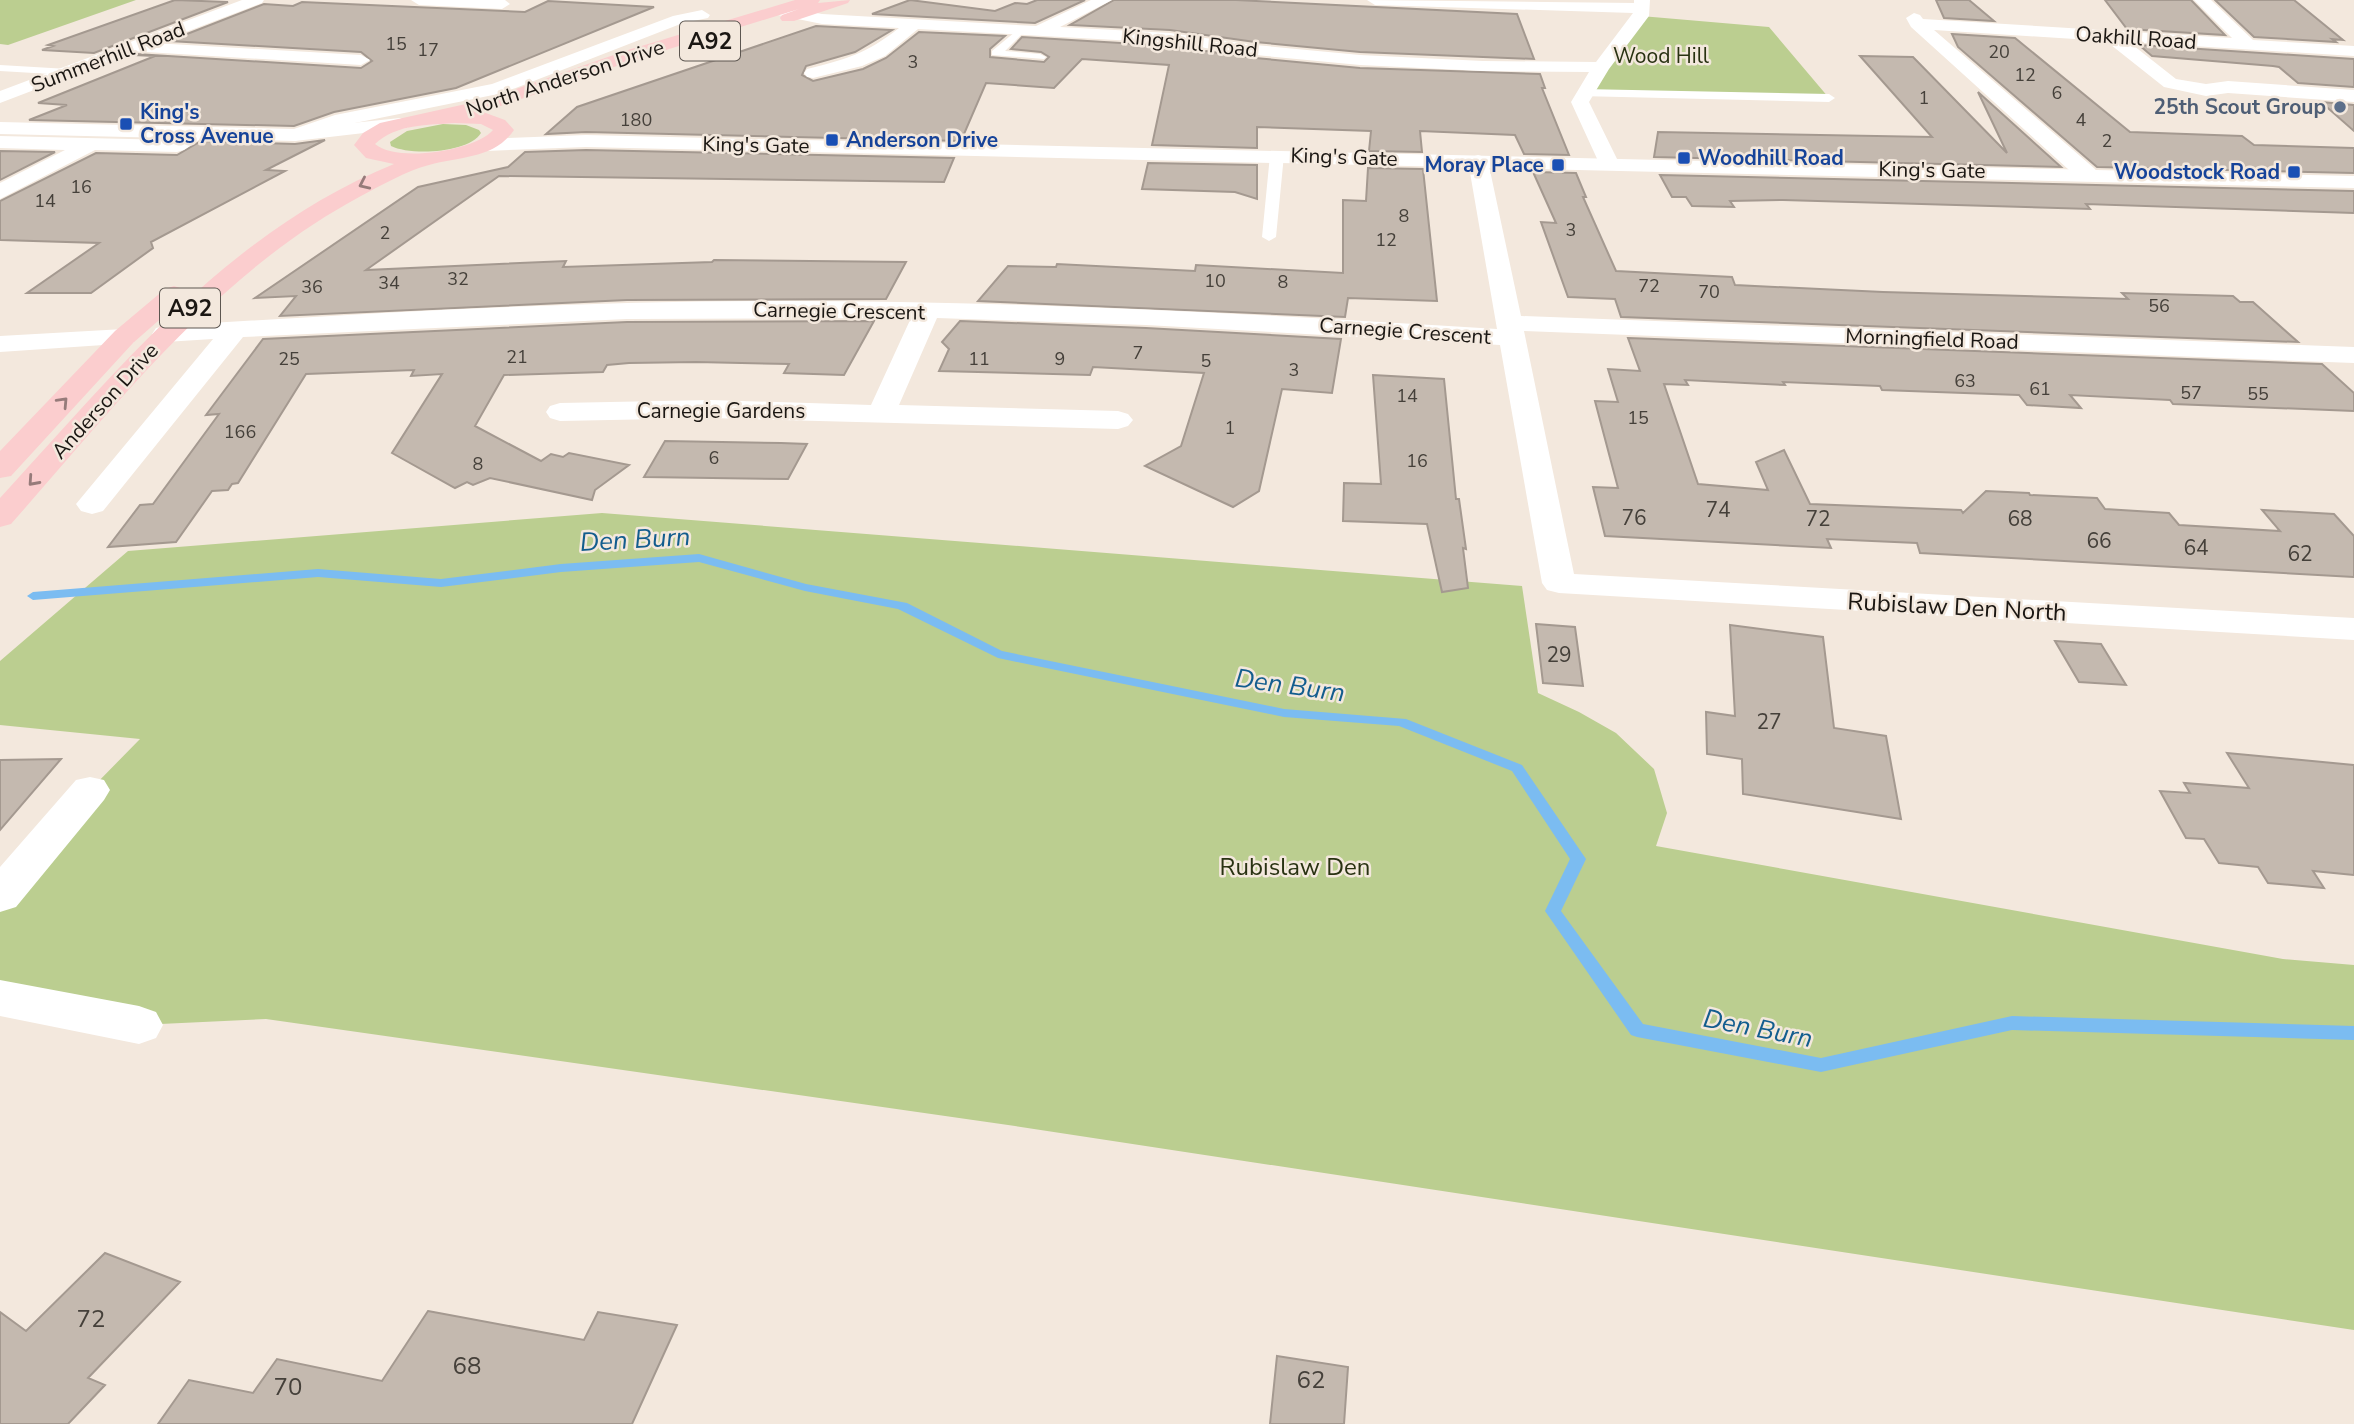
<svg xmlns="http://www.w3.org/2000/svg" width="2354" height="1424" font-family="'Nunito Sans',sans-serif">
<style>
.green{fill:#bbce90}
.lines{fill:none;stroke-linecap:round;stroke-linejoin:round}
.stream{fill:#7bbcf1;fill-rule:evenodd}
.building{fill:#c4b9af;stroke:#a49990;stroke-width:2}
.lane{fill:#fff;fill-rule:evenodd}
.street{fill:#fff;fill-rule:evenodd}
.secondary{fill:#fff;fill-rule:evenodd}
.primary{fill:#fbcdce;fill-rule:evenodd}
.oneway{stroke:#967b7a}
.service-dot{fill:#5c6f8a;stroke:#f3e8dd;stroke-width:2.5}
.transit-dot{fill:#1a4fb4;stroke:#f3e8dd;stroke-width:2.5}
.labels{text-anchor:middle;stroke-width:5;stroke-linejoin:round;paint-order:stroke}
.far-number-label{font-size:18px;fill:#45403a}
.far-street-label{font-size:21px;fill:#1b1713;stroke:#f3e8dd}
.far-park-label{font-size:21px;fill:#293212;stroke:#f3e8dd}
.far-service-label{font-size:21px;font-weight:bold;fill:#4e5e75;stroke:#f3e8dd;text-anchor:end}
.far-transit-label{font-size:21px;font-weight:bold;fill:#164399;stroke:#f3e8dd;text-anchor:start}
.number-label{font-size:21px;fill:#45403a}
.shield{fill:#f3e8dd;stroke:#5c5650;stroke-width:2}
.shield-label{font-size:23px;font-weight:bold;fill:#1b1713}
.street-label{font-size:24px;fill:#1b1713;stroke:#f3e8dd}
.park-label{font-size:24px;fill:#293212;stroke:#f3e8dd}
.near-number-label{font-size:24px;fill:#45403a}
.water-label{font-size:26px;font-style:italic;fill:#135d8e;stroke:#f3e8dd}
</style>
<rect width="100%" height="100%" fill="#f3e8dd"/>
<!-- green -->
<path class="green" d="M0,0H136L8,45L0,44Z
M1641,16L1769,27L1829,98L1583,93Z
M443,124L466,125L479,130L481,133C469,153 411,156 391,146L390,142L407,131Z
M602,513L1522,586L1538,693L1579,712L1616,733L1654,769L1667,813L1656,846L2283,959L2354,965V1330L1015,1126L266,1019L139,1025L0,998V896L90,790L140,739L0,725V661L128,551Z"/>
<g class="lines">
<!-- stream -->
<path class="stream" d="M699,554L806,584L907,603L1002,651L1284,709L1406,719L1522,765L1586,859L1561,911L1643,1024L1821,1058L2012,1016L2354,1026V1040L2012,1030L1821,1072L1637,1037L1631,1035L1545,911L1570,859L1512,771L1399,726L1284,717L998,658L898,609L805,591L699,562L561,572L441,587L318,577L33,600L27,596L33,592L318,569L441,579L561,564Z"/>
</g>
<!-- building -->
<path class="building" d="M175,0L228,2L94,53L42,50L53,46L48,45Z
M910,0L995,11L1015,3L1027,4L1037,0H1085L1035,23L872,14Z
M1114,0H1236L1517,14L1534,59L1360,52L1255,42L1170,30L1070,25Z
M1936,0H1969L1994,21L1944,18Z
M2105,0H2191L2225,35L2127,29Z
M2215,0H2294L2343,40L2332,39L2336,42L2254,37Z
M548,1L654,7L456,88L334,112L294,126L29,120L67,105L38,103L155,56L133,55L136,54L361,68L372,61L361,52L169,41L264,4L293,6L302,2L525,12Z
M816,26L892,30L855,52L806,66L802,75L813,81L863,69L886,58L919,32L1005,36L990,49V57L1044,62L1049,57L1041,52L1011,49L1022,37L1170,46L1255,58L1360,68L1540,74L1545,88H1542L1569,155L1524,154L1515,135L1420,131L1422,152L1369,151L1371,131L1257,127V148L1152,145L1169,65L1082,59L1054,88L986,83L961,141L586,132L546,134L577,107Z
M1952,34L2015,38L2130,132L2242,136L2254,145L2354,148V173L2097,167L1958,47Z
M2139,45L2354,59V87L2298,83L2279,67L2273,66L2152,56Z
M1860,56L1913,57L2007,153L1978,92L2061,167L1654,157L1658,132L1932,137Z
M2321,102L2354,105V131Z
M325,140L266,170L285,171L151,242L153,248L91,293H27L99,243L0,240V201L96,153L177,155L201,141L295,144Z
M586,150L954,158L944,182L499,176L366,270L566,261L563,267L712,262L714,260L906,262L886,299L627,300L280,316L296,296L255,298L418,187L508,167L525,152Z
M0,151L55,152L0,180Z
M1148,163L1257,165V199L1235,192L1142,189Z
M1368,168L1423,169L1437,301L1348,298L1345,317L978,301L1008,266L1056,267L1057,264L1195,271L1196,265L1343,273V200L1366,201Z
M1533,172L1576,173L1586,197H1583L1616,271L1732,277L1735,285L1883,292L2128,299L2122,293L2233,296L2240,302H2253L2298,342L1621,317L1615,299L1568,297L1541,222L1556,223Z
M1660,175L2354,191V213L2086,204L2090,209L1783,200L1730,201L1734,207L1692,206L1686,197H1672Z
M874,321L844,375L784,373L789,364L696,362L629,363L607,365L603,372L504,375L475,426L541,461L551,454L563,457L569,453L629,465L595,490L592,500L490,478L473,485L467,482L455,488L392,453L442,374L411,376L414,370L306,374L238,483L232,484L228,490L212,491L176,542L108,547L140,505L153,504L219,414L206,415L263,339L627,322Z
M960,321L1146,328L1341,339L1332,393L1282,389L1259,491L1233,507L1145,466L1181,446L1204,373L1093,367L1090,375L939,371L949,349L942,342Z
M1628,338L2322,364L2354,393V411L2173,404L2170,400L2070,395L2081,408L2027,405L2019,395L1882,390L1880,386L1783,382L1785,385L1685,380L1688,385L1664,384L1698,484L1768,490L1756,462L1784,450L1810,504L1961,510L1963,513L1986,491L2029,493L2030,495L2097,498L2105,509L2169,513L2179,525L2280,531L2262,510L2334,514L2354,536V577L1920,553L1917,543L1827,539L1831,548L1605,536L1593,487L1618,488L1595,401L1618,402L1608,369L1640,371Z
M1373,375L1444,379L1456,499H1459L1466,549L1463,548L1468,588L1442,592L1427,524L1343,521L1344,483L1381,484Z
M665,441L781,443L807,444L788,479L644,477Z
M1536,624L1575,627L1583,686L1543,683Z
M1730,625L1823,637L1834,728L1886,736L1901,819L1743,794L1742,759L1707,754L1706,712L1735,716Z
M2055,641L2101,644L2126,685L2079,682Z
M2227,753L2354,765V875L2313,871L2324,888L2268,883L2258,867L2219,863L2204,839L2186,838L2160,791L2190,793L2184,783L2249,788Z
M61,759L0,830V760Z
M105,1253L180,1282L88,1378L105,1385L68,1424H0V1312L26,1331Z
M428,1311L584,1340L598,1312L677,1325L632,1424H158L189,1380L253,1393L277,1359L382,1381Z
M1277,1356L1348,1367L1344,1424H1270Z"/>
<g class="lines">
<!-- lane -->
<path class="lane" d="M1021,27L1026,30L1005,51L1040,54L1046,57L1044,59L992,55V51Z
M0,65L68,69L74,72L68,75L0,71Z
M1583,89L1829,94L1835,98L1829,102L1579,96L1577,93Z
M1277,151L1284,155L1276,237L1269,241L1262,237L1270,155Z"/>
<!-- street -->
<path class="street" d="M411,0H505L510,4L502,9L419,5Z
M1091,0H1112L1060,27L1170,33L1255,45L1360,55L1483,61L1596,62L1633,13L1375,5L1367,0L1634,3V0H1650L1649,16L1609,69L1589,102L1619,163L1616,167H1602L1599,163L1571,102L1589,72L1483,71L1360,65L1255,55L1170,43L918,29L885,56L862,66L813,78L807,77L804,73L807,69C847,59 866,54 899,28L822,24L773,14L771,11L779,6L822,14L1036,26Z
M2194,0H2211L2253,40L2354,46V56L2129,42L2176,79L2206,84L2228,81L2354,90V102L2228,93L2206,96L2164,87L2106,41L1934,30L2095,169L2098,174L2095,179H2079L1911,27L1906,18L1914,13L1920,15L1923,19L2232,38Z
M702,10L710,15L708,18L683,23L503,93L340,126L295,141L288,139L285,135L288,131L335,115L492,84L673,16Z
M136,42L361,55L370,60L361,65L130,51L127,47L130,43Z
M199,127L206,129L209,133L184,150L177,152L95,150L0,199V183L65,150L0,148V136L173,140Z
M1478,155L1485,157L1488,161L1521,316L2354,347V363L1524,331L1574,574L2354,618V640L1559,593L1547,590L1542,583L1500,345L1146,325L937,318L899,405L1118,411L1128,414L1133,420L1128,426L1118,429L711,418L560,421L550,418L546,412L550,406L560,403L711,400L871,405L911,318L627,319L243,337L103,511L92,514L81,511L76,504L213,339L165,342L156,340L152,334L156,328L165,326C370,313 575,301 781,301C1020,301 1259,314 1497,329L1468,161L1471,157Z
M124,329L133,331L137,337L133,343L0,352V336Z
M90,777L104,780L110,790L104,800L16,907L0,912V867L76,780Z
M0,980L139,1006L156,1012L163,1025L156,1038L139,1044L0,1016Z"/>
<!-- secondary -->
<path class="secondary" d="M242,0H264L262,3L0,103V91Z
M400,118L410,124L407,128L295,141L0,134V122L295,129Z
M586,135L2354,176V188L586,147L486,151L479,149L476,145L479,141L486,139Z"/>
<!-- primary -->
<path class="primary" d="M795,0H820L818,3L850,0L848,3L794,21H782L780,18L782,15L799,9L640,58L483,112L505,120L514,130C494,159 460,156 429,165C406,171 382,185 361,196C217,273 118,403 11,524L0,527V498C119,369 226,233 394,164L366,158L354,145L363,133L380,123L484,100L628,50ZM455,123L481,124L493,130C475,151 397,163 375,144C396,124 428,125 455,123Z
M174,286L183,289L187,294L183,299L133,343L11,476L0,478V451L115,331L165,289Z"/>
</g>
<!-- one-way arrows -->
<defs><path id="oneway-chevron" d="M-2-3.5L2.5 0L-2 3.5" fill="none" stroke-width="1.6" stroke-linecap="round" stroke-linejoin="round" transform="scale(1.75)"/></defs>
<g class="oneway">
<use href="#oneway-chevron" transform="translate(364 184) rotate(155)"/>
<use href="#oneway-chevron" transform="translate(63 402) rotate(-47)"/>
<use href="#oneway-chevron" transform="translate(33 481) rotate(132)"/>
</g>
<!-- markers -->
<circle class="service-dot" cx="2340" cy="107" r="7"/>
<g class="transit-dot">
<rect x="119" y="117" width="14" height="14" rx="3.5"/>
<rect x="825" y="133" width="14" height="14" rx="3.5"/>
<rect x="1677" y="151" width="14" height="14" rx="3.5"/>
<rect x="1551" y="158" width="14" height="14" rx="3.5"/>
<rect x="2287" y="165" width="14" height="14" rx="3.5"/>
</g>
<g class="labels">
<!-- far-number labels -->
<g class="far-number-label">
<text x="396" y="50">15</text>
<text x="428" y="56">17</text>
<text x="1999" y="58">20</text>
<text x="913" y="68">3</text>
<text x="2025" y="81">12</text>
<text x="2057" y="99">6</text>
<text x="1924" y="104">1</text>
<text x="636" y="126">180</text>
<text x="2081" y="126">4</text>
<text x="2107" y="147">2</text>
<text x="81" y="193">16</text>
<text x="45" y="207">14</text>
<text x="1404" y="222">8</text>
<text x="1571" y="236">3</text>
<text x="385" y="239">2</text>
<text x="1386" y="246">12</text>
<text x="458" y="285">32</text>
<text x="1215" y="287">10</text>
<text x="1283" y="288">8</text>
<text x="389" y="289">34</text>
<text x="1649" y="292">72</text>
<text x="312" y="293">36</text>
<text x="1709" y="298">70</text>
<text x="2159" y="312">56</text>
<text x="1138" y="359">7</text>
<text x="517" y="363">21</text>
<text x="289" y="365">25</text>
<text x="979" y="365">11</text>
<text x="1060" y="365">9</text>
<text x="1206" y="367">5</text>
<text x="1294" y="376">3</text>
<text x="1965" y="387">63</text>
<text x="2040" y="395">61</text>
<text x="2191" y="399">57</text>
<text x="2258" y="400">55</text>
<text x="1407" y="402">14</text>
<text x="1638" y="424">15</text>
<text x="1230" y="434">1</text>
<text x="240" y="438">166</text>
<text x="714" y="464">6</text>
<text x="1417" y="467">16</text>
<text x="478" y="470">8</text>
</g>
<!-- far-street labels -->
<g class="far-street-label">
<text transform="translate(2136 38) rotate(4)" y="7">Oakhill Road</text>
<text transform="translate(1190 43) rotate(6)" y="7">Kingshill Road</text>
<text transform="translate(108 57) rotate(-21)" y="7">Summerhill Road</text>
<text transform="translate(565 78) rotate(-18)" y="7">North Anderson Drive</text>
<text transform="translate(756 145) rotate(1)" y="7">King's Gate</text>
<text transform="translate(1344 157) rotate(2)" y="7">King's Gate</text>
<text transform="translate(1932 170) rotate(1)" y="7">King's Gate</text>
<text transform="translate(839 311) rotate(1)" y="7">Carnegie Crescent</text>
<text transform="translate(1405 331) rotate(4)" y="7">Carnegie Crescent</text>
<text transform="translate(1932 339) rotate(2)" y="7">Morningfield Road</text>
<text transform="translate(105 401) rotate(-48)" y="7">Anderson Drive</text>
<text x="721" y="418">Carnegie Gardens</text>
</g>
<!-- far-park labels -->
<g class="far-park-label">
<text x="1661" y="63">Wood Hill</text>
</g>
<!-- far-service labels -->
<g class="far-service-label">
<text x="2326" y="114">25th Scout Group</text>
</g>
<!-- far-transit labels -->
<g class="far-transit-label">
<text x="140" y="119">King's<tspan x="140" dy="24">Cross Avenue</tspan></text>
<text x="846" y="147">Anderson Drive</text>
<text x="1698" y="165">Woodhill Road</text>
<text x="1544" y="172" text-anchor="end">Moray Place</text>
<text x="2280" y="179" text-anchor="end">Woodstock Road</text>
</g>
<!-- number labels -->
<g class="number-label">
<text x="1718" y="517">74</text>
<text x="1634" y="525">76</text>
<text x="1818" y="526">72</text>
<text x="2020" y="526">68</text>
<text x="2099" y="548">66</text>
<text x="2196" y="555">64</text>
<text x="2300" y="561">62</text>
<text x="1559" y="662">29</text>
<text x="1769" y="729">27</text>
</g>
<!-- shield labels -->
<g class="shield">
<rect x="680" y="21.5" width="60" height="39" rx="5"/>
<rect x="160" y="288.5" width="60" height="39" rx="5"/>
</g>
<g class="shield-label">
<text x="710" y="49">A92</text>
<text x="190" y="316">A92</text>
</g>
<!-- street labels -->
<g class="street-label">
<text transform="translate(1957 607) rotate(3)" y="8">Rubislaw Den North</text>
</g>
<!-- park labels -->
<g class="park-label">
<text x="1295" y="875">Rubislaw Den</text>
</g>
<!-- near-number labels -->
<g class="near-number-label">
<text x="91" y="1327">72</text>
<text x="467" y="1374">68</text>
<text x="1311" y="1388">62</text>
<text x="288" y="1395">70</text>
</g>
<!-- water labels -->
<g class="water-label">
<text transform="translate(635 539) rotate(-3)" y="9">Den Burn</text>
<text transform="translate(1290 685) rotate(8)" y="9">Den Burn</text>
<text transform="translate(1758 1028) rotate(11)" y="9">Den Burn</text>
</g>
</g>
</svg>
